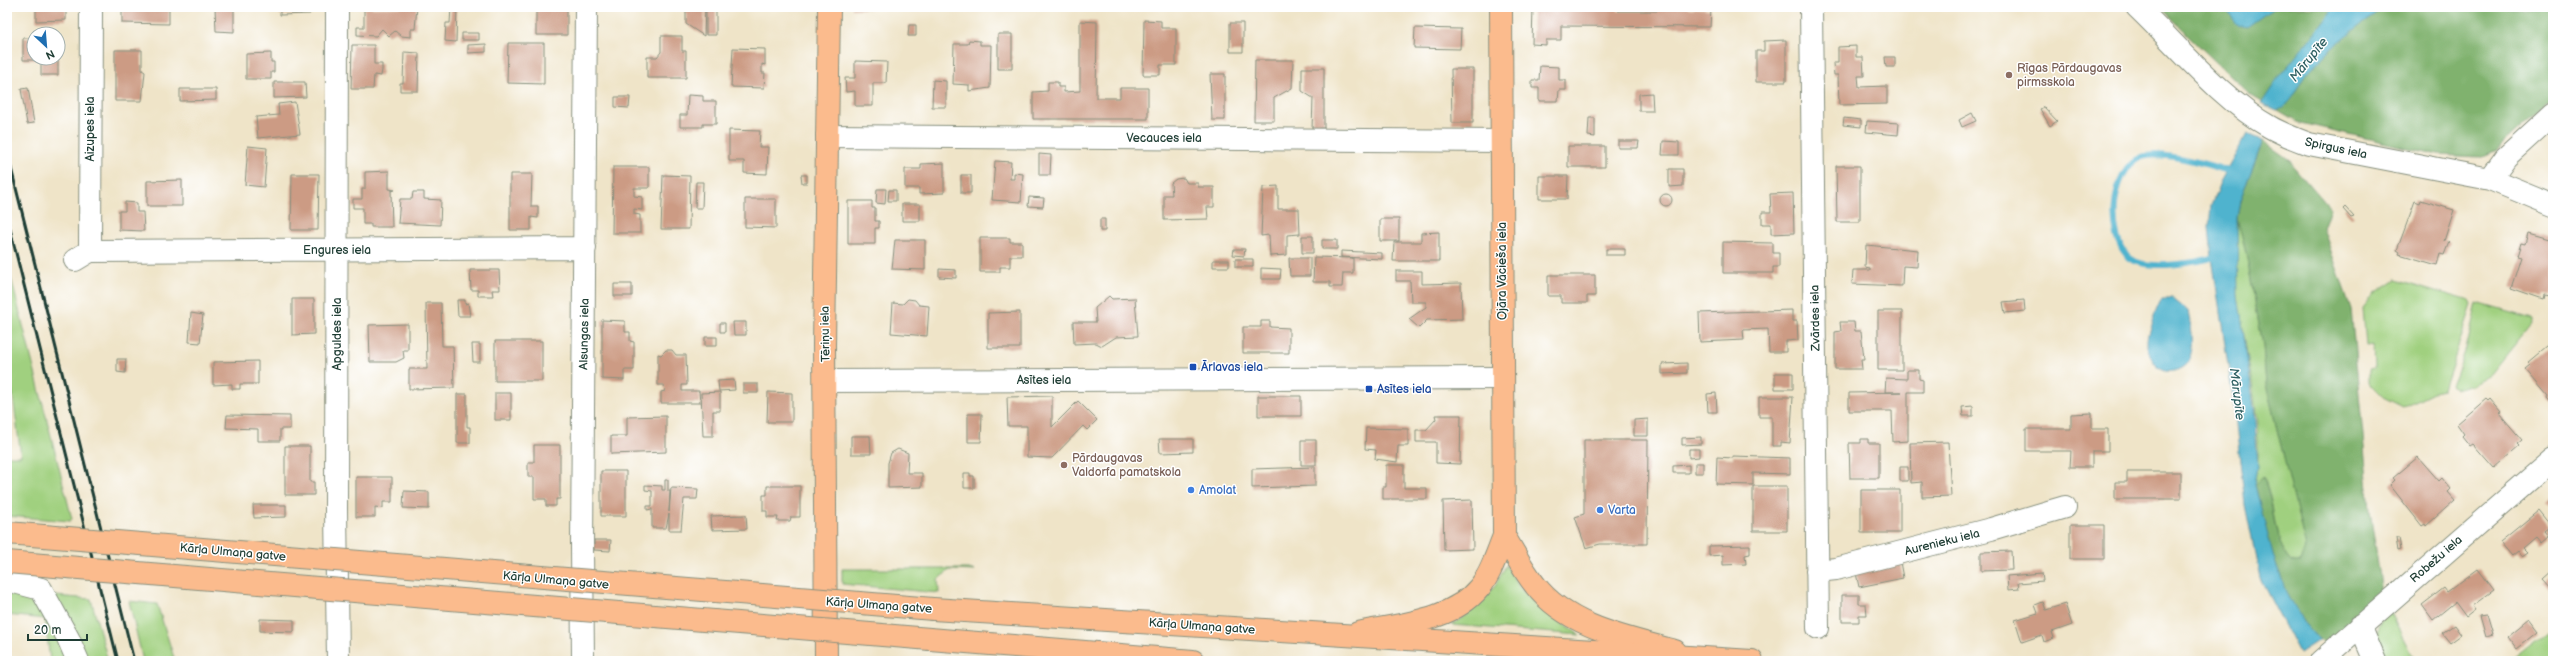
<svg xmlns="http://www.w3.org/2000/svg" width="2560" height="668" font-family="'Balsamiq Sans',sans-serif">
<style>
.green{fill:#a0d07f;stroke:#60865a}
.forest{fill:#80b26e;stroke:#507851}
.water{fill:#50b3ce;stroke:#387881}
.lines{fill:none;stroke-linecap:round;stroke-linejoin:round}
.stream{stroke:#50b3ce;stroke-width:6}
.building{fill:#cc9b84}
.minor-casing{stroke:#87907e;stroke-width:24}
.major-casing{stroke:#87907e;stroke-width:24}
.highway-casing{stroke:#87907e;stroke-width:24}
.minor{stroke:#fff;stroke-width:22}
.major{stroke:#fbbb8d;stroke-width:22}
.highway{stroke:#fbbb8d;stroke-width:22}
.rail{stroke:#1f3d34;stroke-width:3}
.highway-bridge-casing{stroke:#87907e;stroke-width:24;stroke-linecap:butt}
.highway-bridge{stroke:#fbbb8d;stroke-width:22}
.education-dot{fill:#8d6e63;stroke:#fff;stroke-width:1.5}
.transit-dot{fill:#1a4fb4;stroke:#fff;stroke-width:1.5}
.shop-dot{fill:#3f7fe0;stroke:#fff;stroke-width:1.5}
.labels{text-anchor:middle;stroke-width:3;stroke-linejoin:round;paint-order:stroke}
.education-label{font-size:12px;fill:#785e54;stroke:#fff;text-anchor:start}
.street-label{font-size:12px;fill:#1f3d34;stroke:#fff}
.transit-label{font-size:12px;fill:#164399;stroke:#fff;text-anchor:start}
.shop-label{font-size:12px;fill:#366cbe;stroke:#fff;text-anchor:start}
.water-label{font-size:13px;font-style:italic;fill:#2e6062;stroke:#fff}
</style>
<rect width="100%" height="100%" fill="#fff"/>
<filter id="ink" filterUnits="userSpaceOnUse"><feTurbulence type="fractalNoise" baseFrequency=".025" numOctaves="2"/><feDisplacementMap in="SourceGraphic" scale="8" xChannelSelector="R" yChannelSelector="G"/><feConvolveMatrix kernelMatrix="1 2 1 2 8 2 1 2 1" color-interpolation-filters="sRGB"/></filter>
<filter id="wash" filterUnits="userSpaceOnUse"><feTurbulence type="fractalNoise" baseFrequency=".012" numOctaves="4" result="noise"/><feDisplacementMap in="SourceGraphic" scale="16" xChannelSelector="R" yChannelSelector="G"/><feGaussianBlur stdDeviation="0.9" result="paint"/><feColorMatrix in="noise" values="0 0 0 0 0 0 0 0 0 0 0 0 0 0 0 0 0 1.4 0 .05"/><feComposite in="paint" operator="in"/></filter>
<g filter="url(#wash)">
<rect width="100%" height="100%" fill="#efe4c8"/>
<!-- green -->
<path class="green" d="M2237,218L2246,253L2263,345L2266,384L2306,548L2301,562H2293C2270,539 2277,504 2263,477L2255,485C2266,429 2245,354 2238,297C2235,272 2237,244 2237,218Z
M7,262L72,519L70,521L7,516V456H21L12,389H7Z
M2396,279L2470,301L2472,305L2444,390L2433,392L2403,407L2383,397L2369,383V370L2374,369L2373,346L2366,347L2363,308L2375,293Z
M2477,303L2532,319V323L2491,374L2473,384L2455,389L2452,386L2466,350Z
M1506,565L1519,587L1539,608L1580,635L1452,625C1480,605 1491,596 1506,565Z
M842,569H969L975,571L950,570L938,579L939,593L842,584Z
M7,592L91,599L108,661H50L45,619L7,615Z
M129,601L157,604L175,661H143Z
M2387,607L2415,661H2382L2374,635Z
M2548,629L2553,635V661H2508Z"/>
<!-- forest -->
<path class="forest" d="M2159,7H2550L2553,12V99L2496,150L2480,157L2438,155L2297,122L2250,95Z
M2263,141L2288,159L2330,208L2323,228L2351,309L2370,510L2383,599L2329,646C2282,620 2267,533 2255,485L2263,477C2276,504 2270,539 2293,562H2301L2306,548L2266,384L2263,345L2246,253L2237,218L2240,200Z"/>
<!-- water -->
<path class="water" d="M2224,7H2275L2247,27L2238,25Z
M2333,7H2387C2359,25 2333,45 2310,70C2296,86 2297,101 2277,111L2261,104L2279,77L2327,18Z
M2247,134L2263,141L2240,200L2237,218L2238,295L2254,408L2258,467L2255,485L2273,555L2286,590L2303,622L2319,640L2299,653L2260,578L2245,505L2233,399L2212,258L2209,227L2211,206L2220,182Z
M2162,298H2172L2188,311C2191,326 2195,342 2190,357C2189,362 2185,366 2181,368C2162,379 2150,362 2147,344C2146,333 2157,308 2162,298Z"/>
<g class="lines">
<!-- stream -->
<path class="stream" d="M2219,256C2199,262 2147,272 2130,258C2105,239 2111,168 2142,157C2162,150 2214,166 2234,173"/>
</g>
<g id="blocks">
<!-- building -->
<path class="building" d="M36,7H66V20L36,21Z
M122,7H169V24L122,23Z
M215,7H234V32L216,31Z
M280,7H310V14L280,15Z
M417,7L415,29H411V37L401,36L395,31L389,36L382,29L376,36L357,35V27H364V8Z
M451,7H457L456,42L445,41L446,23H450Z
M536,7H567V35H536Z
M686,7H705L704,36L686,24Z
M706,7H716V35H706Z
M852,7H871V9H852Z
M1533,7H1618V11H1657V9H1668V7L1711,9L1710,27L1561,26V40H1546V45L1532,44Z
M1144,20L1161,21V28H1176V65H1160V75H1143Z
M1080,21L1097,22L1096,98H1120V88H1148V119H1033V92L1048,91V82H1058V87H1064V92L1080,91Z
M1230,23H1243V52H1230Z
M909,25H916V36H908Z
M1415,28L1461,29L1460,49L1414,48Z
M462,33H479V40H462Z
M998,34H1012V69H998Z
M661,36H682V51H686V78H647V57H657L661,52Z
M23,38H34V58H58V75H41V60H23Z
M969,40L980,41V45H991L990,88L969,91V85L953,84L954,44H968Z
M1786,40V82H1756V51H1764V41Z
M508,43H544V84L507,83Z
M486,44V52L468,53V45Z
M352,45H374V64H382V70L381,76L374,75L373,89H351Z
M1856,46V57H1863L1864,76H1858L1859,87L1887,86V104L1839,105L1838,75H1834L1833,63H1838V47Z
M733,48L765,49V65L762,64V73H765L764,88L731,87Z
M115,50H142V70L145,72L142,101H115Z
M404,52L419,53L418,91H400V83H403Z
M271,53V62H274V72H271V79H246V54Z
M1885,57H1895V67H1886Z
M1255,60H1293L1292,88L1274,98V121H1254Z
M855,61L887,62L886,83H873V106H855V91L846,92L845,78H855Z
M1540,66L1559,67V80H1566V90H1559L1558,101H1539V88H1532V80H1539Z
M1302,68H1324V128L1312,129L1313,98L1302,91Z
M1451,69H1473V123H1452Z
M1210,74H1225V120H1212Z
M933,80L946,81V107H932Z
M274,82H305L306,97L274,98Z
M28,88L34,123L27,124L21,89Z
M180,89H216V100L180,101Z
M1652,93L1653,111H1639V94Z
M688,95L703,96V101H716V124H703V127H680V115H687Z
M615,97H630L629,108L615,107Z
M295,102L300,134L258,138L256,117L279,115L278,104Z
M2044,107L2057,121L2050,126L2040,109Z
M1972,113L1976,121L1962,127L1959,120Z
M1589,118H1595V137L1588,136Z
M1844,118L1861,120V127L1843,125Z
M1867,121L1899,123L1898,135L1866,132Z
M729,130L760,131L759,147H768L767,174L744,173V161H729Z
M1618,141H1639L1638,148H1618Z
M1663,141L1679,142V155H1662Z
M248,146L267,148L264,187L245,185Z
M1568,146H1605V167H1568Z
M1039,154L1051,155L1050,175H1039Z
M995,161L1011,162L1010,179H1014V173L1023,174L1021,202L992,200Z
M944,163V193L919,194V188H905V169H921V164Z
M1836,166H1860V222H1837Z
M613,167H649V188H634V196L642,197V210L634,209V214L640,215V233H612Z
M1669,169H1683V186L1669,187Z
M389,171V189L395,190L391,191L392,227H371V224H363V208H353V199H362V189H365V172Z
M292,174H319L318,230H291Z
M510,174H532L531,206H538V218L531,217V230H510Z
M663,175L690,176L689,229H661Z
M801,175H807V183H802Z
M961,175H971V193H961Z
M1539,176H1568L1567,199H1539Z
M1184,178L1187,183H1198V187H1214V207H1207L1208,219L1164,220V195H1172L1171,183L1176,179Z
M182,180V206H147V181Z
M696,182H703L702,208H695Z
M1278,186V209H1299L1300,234L1287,235V255L1270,256L1269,235L1261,236L1263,187Z
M877,189H886L885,204L876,203Z
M889,190H896V201H888Z
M413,192H424V199L441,200L440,225L398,223L400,199H412Z
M1793,193L1794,233L1771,234V224H1762V212H1771L1770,194Z
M1660 200a6 6 0 1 1 12 0a6 6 0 1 1-12 0Z
M1029,197L1044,198L1043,207L1028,206Z
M745,199H776V228L745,227Z
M2421,200L2454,210L2444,241L2449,242L2444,255L2440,254L2437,265L2399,254L2400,252L2397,250L2415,201L2420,203Z
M848,201H872V208H875V221H879V228H875V244H848Z
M125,202L137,203V212H143L144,231L119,230V211H125Z
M902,204H920V221H902Z
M2345,207L2354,217L2351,218L2343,209Z
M1100,219H1105V231H1100Z
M1380,219H1399V241H1380Z
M1439,232V261H1393L1394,242H1421V233Z
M2528,233L2553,240V284L2549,296L2544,295L2543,299L2511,288L2521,257L2517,256L2521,243L2525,244Z
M1302,236H1313V253H1302Z
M980,238H1010V242H1022V256H1010V267H1000V272H980Z
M895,240H925V270L892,269Z
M1322,240H1337V249H1322Z
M1723,242L1773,243V253H1779V267H1773V273H1723Z
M1866,245L1918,250L1917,267L1903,266L1902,286L1852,284L1853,270H1870V268L1865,267Z
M1234,249H1245L1244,256L1233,255Z
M1606,249H1625V255H1606Z
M1341,251L1382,253V259L1341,257Z
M1314,257L1353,258V273H1343L1342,287H1330V282H1313Z
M1289,258H1310V276H1290Z
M1235,259H1253V267H1235Z
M1213,260H1229V267H1213Z
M1261,268L1281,269L1280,279H1261Z
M939,269L956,270V278L939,277Z
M470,270H499L500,290H492L493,296H478V290H471Z
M1396,271H1422V284L1461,283L1462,319L1427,320L1419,328L1409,319L1426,307V302H1411L1410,281H1396Z
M1548,275H1595V296H1587V303H1561V296H1548Z
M614,284H632V296H614Z
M1109,296L1112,299L1135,298L1138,336L1116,337L1102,346L1096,343L1074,344L1073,322H1096L1095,308Z
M292,299H314V334L292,335Z
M908,299L915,300L919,305L929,306L927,336L891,333L893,303L903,304Z
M457,300H465V304L468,303L470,316H458Z
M2024,300L2025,311L2005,313L2003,302Z
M426,303H441L442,346H453L454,388L409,389V369H427Z
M1792,310V321H1797L1798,340L1786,341V352H1769L1768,329L1743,330L1744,340L1700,342L1699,313Z
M1878,311H1902V370H1878Z
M1020,312V348H988V313Z
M191,313L203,315L200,343L189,342Z
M602,320L625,321V332H630V341L634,342V370H624V380L602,379Z
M1261,321H1270V327L1289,328V353H1243V327H1261Z
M733,322H746V335H734Z
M1840,322H1854L1855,331H1861L1864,359H1861L1862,369H1835V332L1841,331Z
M720,323H725V332H720Z
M408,324V350H403L404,358L396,362H370L369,325Z
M705,337H717V346H705Z
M495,341H542V381H495Z
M2553,342V405L2547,398L2548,396L2525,369L2530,365L2528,363Z
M472,344H480V362H473Z
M666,350H672L676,355H686L687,385H682V391H699L700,403H661V392L665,391L664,385H658V354L661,355Z
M117,359H126L125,373L117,372Z
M258,361V384H240V389H232V384L213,385V362Z
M1687,363V373L1662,374V364Z
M1907,370H1919V379L1923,380V392H1908V441L1893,442L1892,411H1849V393L1902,392H1885L1886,378L1907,379Z
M1775,373H1793V389H1775Z
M734,380L735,390L719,391L718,381Z
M743,384H758V393H743Z
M720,392V411H713V436H703L701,393Z
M768,392L792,393V422H767Z
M495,393H511V420H495Z
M1716,393L1717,412H1708L1707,394Z
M457,394H467V427H470V443H457Z
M1052,396V427L1078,401L1097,420L1087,430L1083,426L1052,458L1027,457V426H1008L1007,397Z
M1258,396H1301V416H1258Z
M1759,397H1793L1790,443L1781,442V446H1772V417H1759Z
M2486,399L2488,401L2490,399L2501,412L2499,413L2522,440L2517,444L2519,446L2494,468L2473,444L2470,446L2462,436L2464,434L2457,424Z
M1973,406V416H1963L1962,407Z
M2092,413V429H2108V451H2092V467H2070L2071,451H2026V429H2071V414Z
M968,414H982L981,442H968Z
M227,415L290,416V429H280V441H258V429L226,428Z
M1435,415H1461L1460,464L1436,463V442H1416V430H1426L1436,419Z
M666,416V452L611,454V436H627V417Z
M1648,419V436H1634V420Z
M1366,428L1408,429V446H1398L1397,462L1375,459L1376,450L1365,449Z
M851,436H870L871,454H851Z
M1701,437V444L1682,445V438Z
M1159,439H1193V452L1160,453Z
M1861,439H1868V443H1879V478H1850L1849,443H1861Z
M1301,440H1316V465H1301Z
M1584,440H1648L1647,544H1600L1586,548L1575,517L1584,514Z
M1948,442L1951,496L1922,497V482L1911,483L1910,443Z
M534,445H560V499H556V506H546V499H534V477H528V462H534Z
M285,446H310V482H314V495H285Z
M898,449L908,453L907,473H922V487L888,488V463L891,453Z
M1689,449H1699V457L1689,458Z
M1733,456L1790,458V474L1753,473V485L1716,484L1717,457L1733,458Z
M2418,457L2439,481L2442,478L2451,489L2448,492L2455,500L2426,526L2425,524L2422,526L2390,485L2395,480L2393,478Z
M1695,463H1703V473H1695Z
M1386,465H1404V488H1427V499H1383V487H1386Z
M1689,465V473H1673V466Z
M1315,467V486L1252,488V469Z
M1900,467H1908V481H1900Z
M601,471H626V516H601Z
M2127,472H2181V499H2115V482H2127Z
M964,473H970V476H974V488H964Z
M356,477H392V502H383V508L375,507V517H356Z
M665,480H668V491H670L669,512L671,488L698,489L697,499H684L681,530H669V514L666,528H652V509L647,510V506H652V491L645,490V485L662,486V490H665Z
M767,486H800V517H791L790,521H777L778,517H767V511H763V495H767Z
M1753,486H1787V531H1753Z
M1861,490H1900V533H1861Z
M404,491L429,492V509L403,508Z
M2553,498V509L2547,503Z
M1472,500L1473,549L1444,550L1443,501Z
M253,505H286V517L254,518Z
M2538,511L2550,526L2544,531L2548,536L2541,542L2536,536L2523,547L2528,552L2522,556L2518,551L2512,556L2500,542Z
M746,515L747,529L712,530L711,516Z
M2070,525H2104V559H2070Z
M2552,525L2553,526V537L2547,530Z
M2396,538H2399L2401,550L2398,551Z
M594,540H611L610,551L594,550Z
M1750,545V554L1745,555L1746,564L1723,565V555L1709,556V546Z
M2011,551L2012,570L1981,571V552Z
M1900,562L1903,578L1859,587L1856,573Z
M2478,569L2494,590L2472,606L2475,610L2466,617L2455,602L2433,620L2422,605L2444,588L2447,592Z
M2553,571V591L2543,580Z
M2042,573L2043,581L2018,583L2019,589L2008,590L2007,576Z
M1842,595H1859V604H1866L1867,615H1859V622H1842Z
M2043,602L2046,610L2065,604L2072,625L2052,632L2054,638L2044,642L2042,635L2022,642L2015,620L2038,613L2035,605Z
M2487,615L2493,635L2486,637L2480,616Z
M260,619L294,620V632L260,631Z
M2528,619L2538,632L2517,649L2507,636Z
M2454,625L2461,635L2450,643L2442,633Z"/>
</g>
</g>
<g filter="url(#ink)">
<use href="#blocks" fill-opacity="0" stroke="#87907e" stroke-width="1"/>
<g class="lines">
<!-- minor casing -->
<g class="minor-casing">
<path id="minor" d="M337,7L336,509L338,661
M1811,7L1818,628
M2137,7C2177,45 2222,100 2270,127C2282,134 2296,139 2309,144L2490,179L2553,205
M827,136L1501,141
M2490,179L2506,157L2553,114
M90,251L91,7
M75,260L90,251L585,248
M826,381L1503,378
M1817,571L1836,569L1991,529L2065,507
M7,580L41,589L68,638L78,661
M2360,626L2375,661
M583,661L582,546L586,7
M2321,661L2553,459"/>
</g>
<!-- major casing -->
<g class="major-casing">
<path id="major" d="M1504,536C1514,552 1523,570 1535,585C1567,627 1627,638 1675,651
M1358,633C1398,624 1451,622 1479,588C1491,574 1497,553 1504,536L1501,7
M826,661L824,345L829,7"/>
</g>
<!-- highway casing -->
<g class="highway-casing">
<path id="highway" d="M933,609L1752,661
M930,639L1193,661"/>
</g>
<!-- minor -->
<use href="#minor" class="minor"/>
<!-- major -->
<use href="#major" class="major"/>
<!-- highway -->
<use href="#highway" class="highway"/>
<!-- rail -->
<path class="rail" d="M7,152L134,661
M7,217L118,661"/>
<!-- highway-bridge casing -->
<g class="highway-bridge-casing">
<path id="highway-bridge" d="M7,533L933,609
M7,562L930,639"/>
</g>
<!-- highway-bridge -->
<use href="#highway-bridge" class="highway-bridge"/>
</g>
</g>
<!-- markers -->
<g class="education-dot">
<circle cx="2009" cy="75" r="4"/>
<circle cx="1064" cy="465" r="4"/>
</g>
<g class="transit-dot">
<rect x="1189" y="363" width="8" height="8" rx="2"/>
<rect x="1365" y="385" width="8" height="8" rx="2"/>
</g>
<g class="shop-dot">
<circle cx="1191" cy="490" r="4"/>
<circle cx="1600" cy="510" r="4"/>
</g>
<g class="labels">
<!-- education labels -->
<g class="education-label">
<text x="2017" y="72">Rīgas Pārdaugavas<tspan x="2017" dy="14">pirmsskola</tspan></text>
<text x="1072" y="462">Pārdaugavas<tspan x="1072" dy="14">Valdorfa pamatskola</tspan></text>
</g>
<!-- street labels -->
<g class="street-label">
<text transform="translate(90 129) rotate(-90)" y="4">Aizupes iela</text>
<text x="1164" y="142">Vecauces iela</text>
<text transform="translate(2336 148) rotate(12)" y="4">Spirgus iela</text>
<text x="337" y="254">Engures iela</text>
<text transform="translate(1502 271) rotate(-90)" y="4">Ojāra Vācieša iela</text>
<text transform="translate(1815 318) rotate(-91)" y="4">Zvārdes iela</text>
<text transform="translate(337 334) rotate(-90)" y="4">Apguldes iela</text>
<text transform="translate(584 334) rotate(-89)" y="4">Alsungas iela</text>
<text transform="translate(825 334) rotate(-91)" y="4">Tēriņu iela</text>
<text x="1044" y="384">Asītes iela</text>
<text transform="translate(1942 542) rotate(-14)" y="4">Aurenieku iela</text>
<text transform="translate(233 552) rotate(5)" y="4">Kārļa Ulmaņa gatve</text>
<text transform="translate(2436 559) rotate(-41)" y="4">Robežu iela</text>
<text transform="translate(556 580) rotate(5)" y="4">Kārļa Ulmaņa gatve</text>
<text transform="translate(879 605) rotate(4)" y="4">Kārļa Ulmaņa gatve</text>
<text transform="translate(1202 626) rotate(4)" y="4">Kārļa Ulmaņa gatve</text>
</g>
<!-- transit labels -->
<g class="transit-label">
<text x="1201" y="371">Ārlavas iela</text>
<text x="1377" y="393">Asītes iela</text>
</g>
<!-- shop labels -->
<g class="shop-label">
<text x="1199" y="494">Amolat</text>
<text x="1608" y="514">Varta</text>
</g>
<!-- water labels -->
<g class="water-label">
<text transform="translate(2308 59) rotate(-51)" y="5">Mārupīte</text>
<text transform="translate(2238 394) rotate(83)" y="5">Mārupīte</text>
</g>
</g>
<!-- margin -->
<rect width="2560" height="668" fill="none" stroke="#fff" stroke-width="24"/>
<!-- north arrow -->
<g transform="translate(46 46) rotate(154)"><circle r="19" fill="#ffffff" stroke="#a5b1ae"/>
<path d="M0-3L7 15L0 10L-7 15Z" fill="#1f6fb2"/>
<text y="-6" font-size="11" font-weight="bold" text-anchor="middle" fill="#1f3d34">N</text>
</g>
<!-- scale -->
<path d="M28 634v6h59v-6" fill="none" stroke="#1f3d34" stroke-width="2"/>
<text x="34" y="634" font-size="12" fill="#1f3d34" stroke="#ffffff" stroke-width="3" paint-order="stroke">20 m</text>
</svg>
